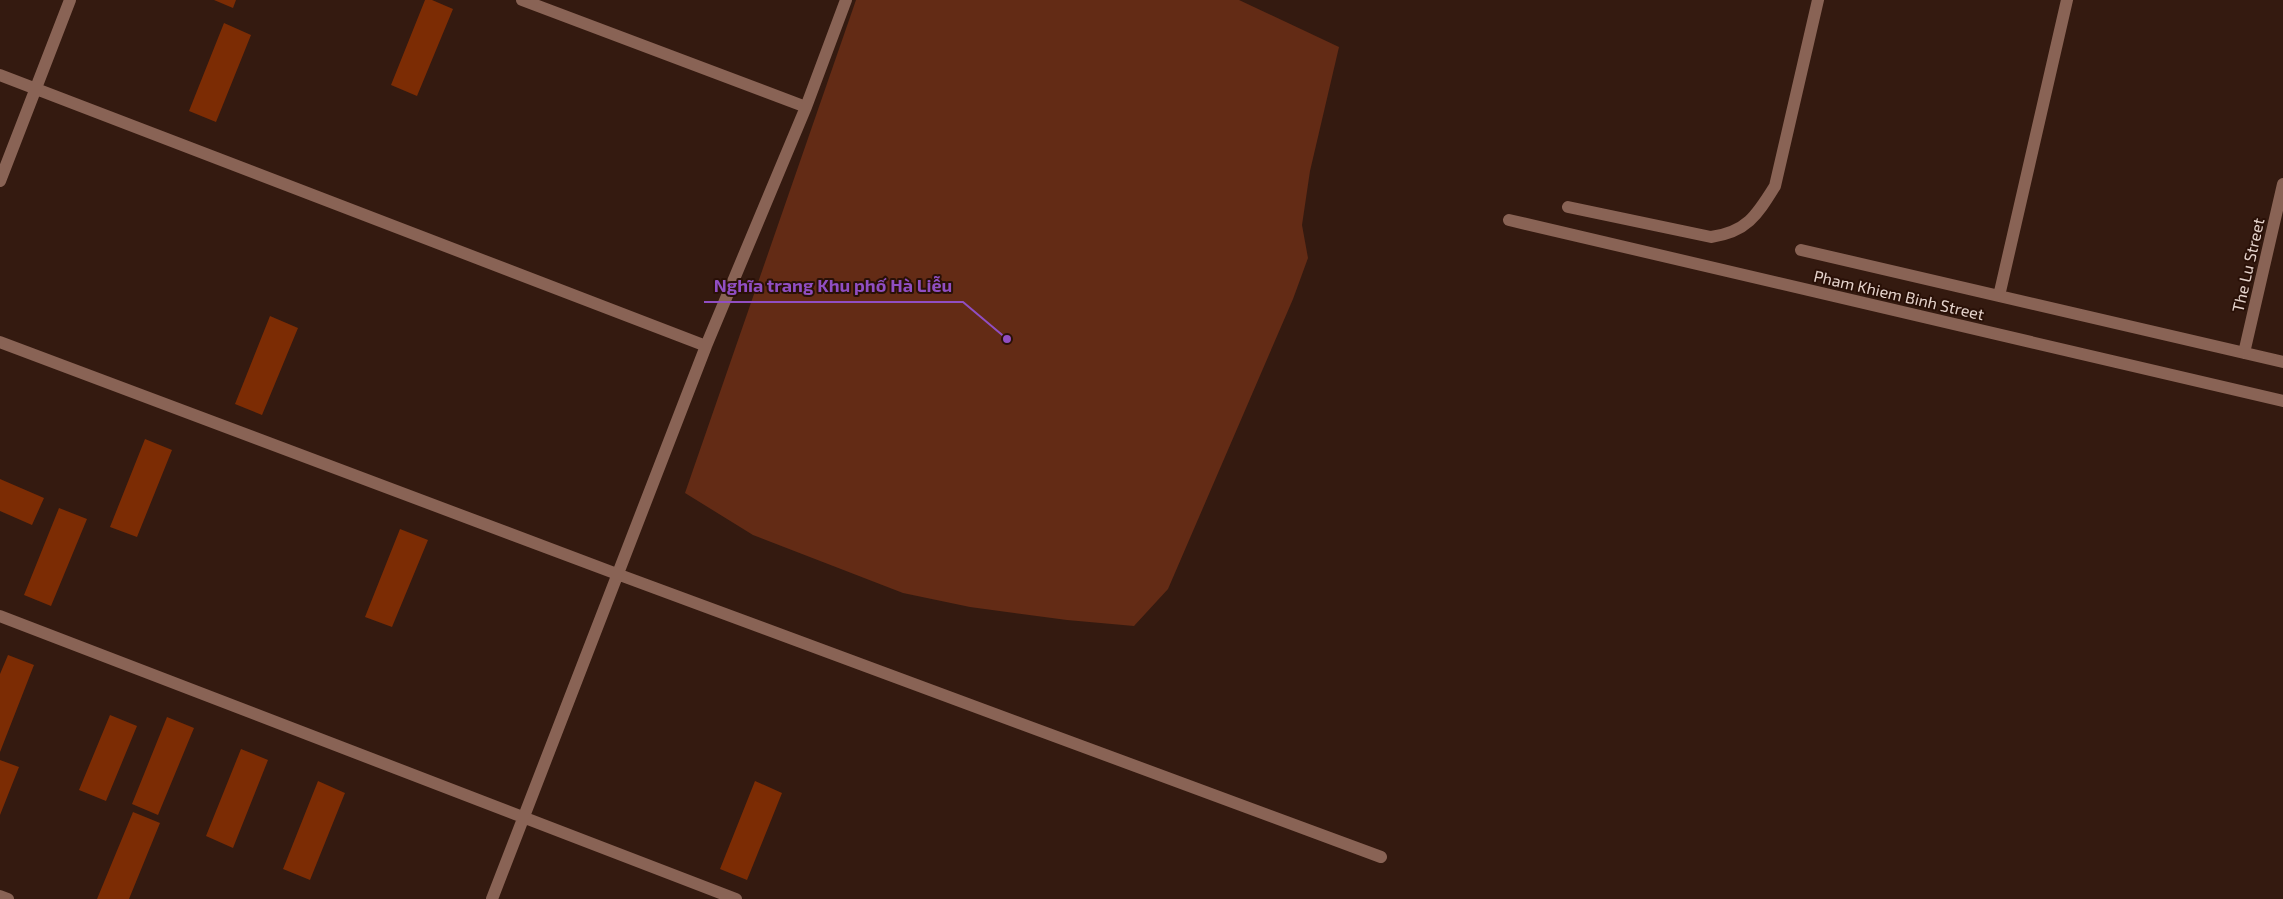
<svg xmlns="http://www.w3.org/2000/svg" width="2283" height="899" font-family="'Exo 2',sans-serif">
<style>
.green{fill:#632b15}
.building{fill:#7c2c04}
.lines{fill:none;stroke-linecap:round;stroke-linejoin:round}
.minor{stroke:#896355;stroke-width:12}
.labels{text-anchor:middle;stroke-width:4;stroke-linejoin:round;paint-order:stroke}
.street-label{font-size:16px;fill:#e6d4cd;stroke:#291007}
.leader{fill:none;stroke:#904ec2;stroke-width:2}
.callout-dot{fill:#904ec2;stroke:#291007;stroke-width:2}
.callout-label{font-size:18px;text-anchor:middle;font-weight:bold;fill:#904ec2;stroke:#291007;stroke-width:4;stroke-linejoin:round;paint-order:stroke}
</style>
<rect width="100%" height="100%" fill="#341a10"/>
<!-- green -->
<path class="green" d="M856,0H1239L1339,47L1310,171L1302,225L1308,258L1293,299L1168,589L1134,626L1067,620L970,607L903,593L753,535L685,493Z"/>
<!-- building -->
<path class="building" d="M214,0H236L233,8Z
M425,0H432L453,9L417,96L391,85Z
M224,23L251,35L216,122L189,111Z
M270,316L298,328L262,415L235,404Z
M145,439L172,450L137,537L110,527Z
M0,479L44,498L32,525L0,511Z
M59,508L87,519L51,606L24,595Z
M400,529L428,540L392,627L365,617Z
M8,655L34,665L0,752V674Z
M110,715L137,726L106,801L79,790Z
M167,717L194,728L158,815L132,804Z
M241,749L268,760L233,848L206,836Z
M0,760L19,767L0,815Z
M318,781L345,793L310,880L283,869Z
M755,781L782,793L747,880L720,869Z
M133,812L160,823L129,899H97Z"/>
<g class="lines">
<!-- minor -->
<path class="minor" d="M522,0L806,107
M0,75L706,346
M0,181L70,0
M1568,207L1711,237C1747,232 1757,215 1775,186L1818,0
M1509,220L2283,401
M1801,250L2283,362
M1999,296L2067,0
M0,342L617,574L1381,857
M2244,353L2283,184
M0,616L736,899
M0,896L8,899
M492,899L706,346L806,107L846,0"/>
</g>
<g class="labels">
<!-- street labels -->
<g class="street-label">
<text transform="translate(2248 265) rotate(-77)" y="6">The Lu Street</text>
<text transform="translate(1899 295) rotate(13)" y="6">Pham Khiem Binh Street</text>
</g>
</g>
<!-- callouts -->
<path class="leader" d="M1007 339L963 302H704"/>
<circle class="callout-dot" cx="1007" cy="339" r="5"/>
<g class="callout-label">
<text x="833" y="292">Nghĩa trang Khu phố Hà Liễu</text>
</g>
</svg>
